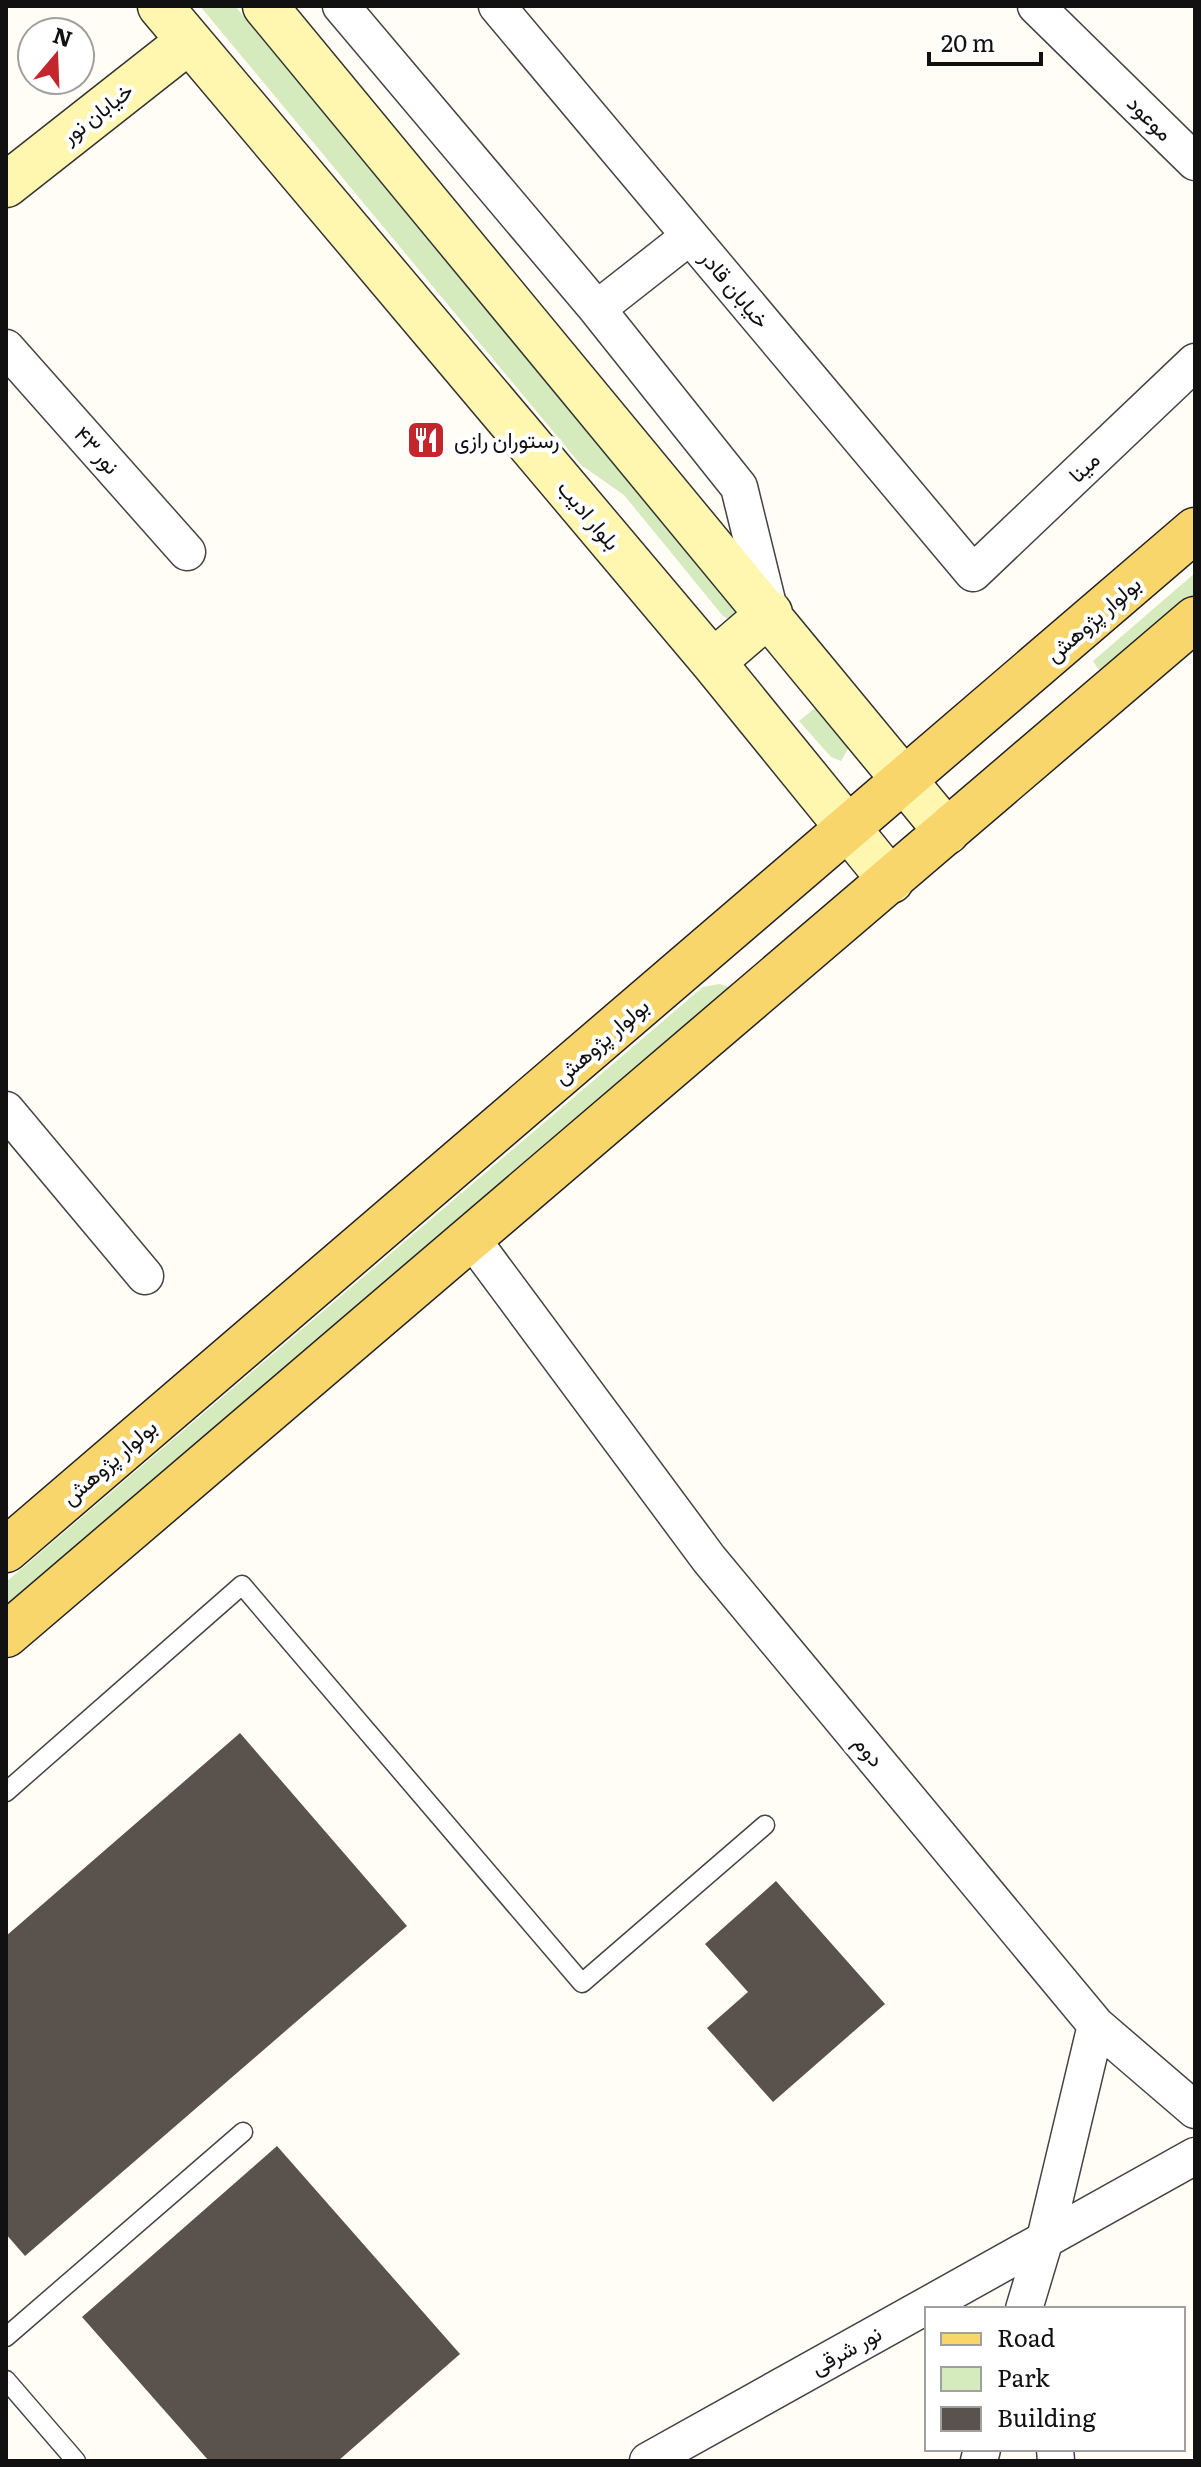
<svg xmlns="http://www.w3.org/2000/svg" width="1201" height="2467" font-family="Literata,Vazirmatn,serif">
<style>
.green{fill:#d5ebbd}
.building{fill:#5a524d}
.lines{fill:none;stroke-linecap:round;stroke-linejoin:round}
.lane-casing{stroke:#444;stroke-width:21}
.street-casing{stroke:#444;stroke-width:39}
.secondary-casing{stroke:#333;stroke-width:47}
.primary-casing{stroke:#222;stroke-width:47}
.lane{stroke:#fff;stroke-width:18}
.street{stroke:#fff;stroke-width:36}
.secondary{stroke:#fff6b0;stroke-width:44}
.primary{stroke:#f9d66b;stroke-width:44}
.labels{text-anchor:middle;stroke-width:8;stroke-linejoin:round;paint-order:stroke}
.street-label{font-size:22px;fill:#111;stroke:#fff}
.poi-label{font-size:22px;fill:#111;stroke:#fff;text-anchor:start}
</style>
<rect width="100%" height="100%" fill="#fffdf5"/>
<!-- green -->
<path class="green" d="M200,6H235L734,606L736,617L731,621L723,616L624,495L581,465Z
M1195,573V597L1110,670L1098,669L1093,661Z
M815,708L849,747L841,761L831,757L799,721Z
M719,984L730,987L727,996L6,1617V1582L703,987Z"/>
<!-- building -->
<path class="building" d="M240,1733L407,1926L25,2256L6,2234V1936Z
M776,1881L885,2004L773,2102L707,2028L748,1992L705,1944Z
M277,2146L460,2354L338,2461H209L82,2317Z"/>
<g class="lines">
<!-- lane casing -->
<g class="lane-casing">
<path id="lane" d="M6,1792L242,1585L582,1983L765,1825
M6,2337L243,2132
M6,2380L76,2461"/>
</g>
<!-- street casing -->
<g class="street-casing">
<path id="street" d="M341,6L597,309L739,487L770,613
M497,6L973,573L1195,362
M1036,6L1195,162
M597,309L690,236
M6,348L187,552
M6,1110L145,1276
M471,1238L709,1559L1096,2025L1195,2110
M1024,2309L1045,2239L1096,2025
M1055,2449L1056,2461
M648,2461L1195,2156
M979,2461L982,2449"/>
</g>
<!-- secondary casing -->
<g class="secondary-casing">
<path id="secondary" d="M160,6L713,662L891,881
M265,6L947,832
M6,185L189,41
M713,662L770,613"/>
</g>
<!-- primary casing -->
<g class="primary-casing">
<path id="primary" d="M6,1550L1195,530
M6,1635L1195,619"/>
</g>
<!-- lane -->
<use href="#lane" class="lane"/>
<!-- street -->
<use href="#street" class="street"/>
<!-- secondary -->
<use href="#secondary" class="secondary"/>
<!-- primary -->
<use href="#primary" class="primary"/>
</g>
<!-- icons -->
<defs>
<g id="restaurant-square" transform="scale(2)"><rect x="-9" y="-9" width="18" height="18" rx="4" fill="#c4262e" stroke="#fff"/><path d="M-5-6h1v4h1v-4h1v4h1v-4h1v5L-1.5 .5V6h-2V.5L-5-1ZM5-6V6H3V1.5H1.5Q1.5-4 5-6Z" fill="#fff"/></g>
</defs>
<g fill-rule="evenodd">
<use href="#restaurant-square" x="426" y="440"/>
</g>
<g class="labels">
<!-- street labels -->
<g class="street-label">
<text transform="translate(97 113) rotate(-38)" y="8">خیابان نور</text>
<text transform="translate(1150 118) rotate(45)" y="8">موعود</text>
<text transform="translate(735 289) rotate(50)" y="8">خیابان قادر</text>
<text transform="translate(97 450) rotate(48)" y="8">نور ۴۳</text>
<text transform="translate(1084 467) rotate(-44)" y="8">مینا</text>
<text transform="translate(589 515) rotate(50)" y="8">بلوار ادیب</text>
<text transform="translate(1093 619) rotate(-41)" y="8">بولوار پژوهش</text>
<text transform="translate(601 1041) rotate(-41)" y="8">بولوار پژوهش</text>
<text transform="translate(109 1462) rotate(-41)" y="8">بولوار پژوهش</text>
<text transform="translate(869 1751) rotate(50)" y="8">دوم</text>
<text transform="translate(846 2350) rotate(-29)" y="8">نور شرقی</text>
</g>
<!-- poi labels -->
<g class="poi-label">
<text x="454" y="448">رستوران رازی</text>
</g>
</g>
<!-- border -->
<rect width="1201" height="2467" fill="none" stroke="#111111" stroke-width="16"/>
<!-- legend -->
<rect x="925" y="2307" width="260" height="144" fill="#ffffff" stroke="#a0a0a0" stroke-width="2"/>
<rect x="941" y="2333" width="40" height="12" fill="#f9d66b" stroke="#a0a0a0" stroke-width="2"/>
<text x="997" y="2347" font-size="24" fill="#111111">Road</text>
<rect x="941" y="2367" width="40" height="24" fill="#d5ebbd" stroke="#a0a0a0" stroke-width="2"/>
<text x="997" y="2387" font-size="24" fill="#111111">Park</text>
<rect x="941" y="2407" width="40" height="24" fill="#5a524d" stroke="#a0a0a0" stroke-width="2"/>
<text x="997" y="2427" font-size="24" fill="#111111">Building</text>
<!-- north arrow -->
<g transform="translate(56 56) rotate(19)"><circle r="38" fill="#ffffff" stroke="#a0a0a0" stroke-width="2"/>
<path d="M0-6L14 30L0 20L-14 30Z" fill="#c4262e"/>
<text y="-12" font-size="22" font-weight="bold" text-anchor="middle" fill="#111111">N</text>
</g>
<!-- scale -->
<path d="M929 52v12h112v-12" fill="none" stroke="#111111" stroke-width="4"/>
<text x="941" y="52" font-size="24" fill="#111111" stroke="#ffffff" stroke-width="6" paint-order="stroke">20 m</text>
</svg>
